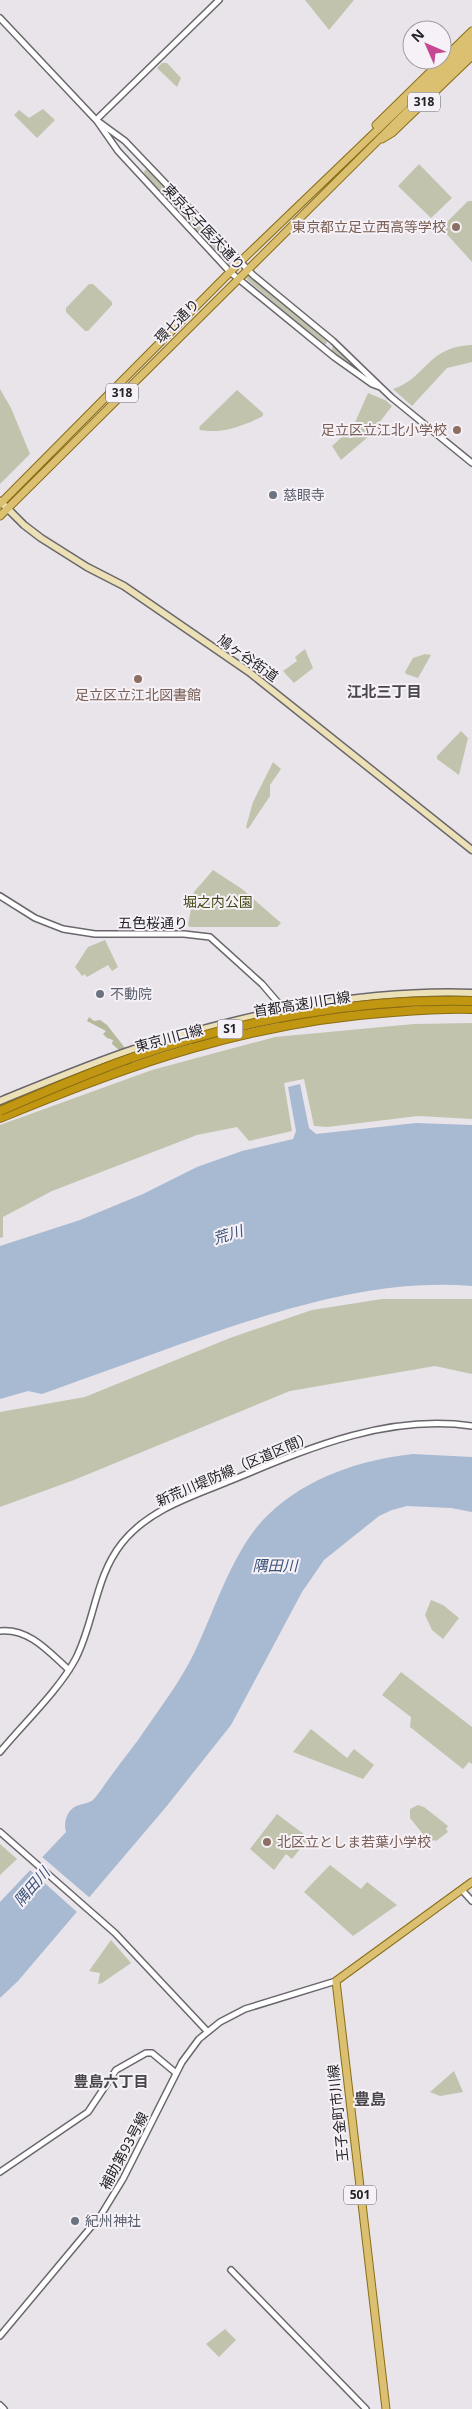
<svg xmlns="http://www.w3.org/2000/svg" width="472" height="2409" font-family="'Noto Sans','Noto Sans JP',sans-serif">
<style>
.green{fill:#c1c3ad}
.forest{fill:#b6b89b}
.water{fill:#a8b9d2}
.pier{fill:#e8e4ea}
.lines{fill:none;stroke-linecap:round;stroke-linejoin:round}
.tertiary-casing{stroke:#6a676c;stroke-width:8}
.secondary-casing{stroke:#6a676c;stroke-width:9}
.primary-casing{stroke:#8a6d17;stroke-width:9}
.motorway-casing{stroke:#8a6d17;stroke-width:10}
.tertiary{stroke:#fff;stroke-width:5}
.secondary{stroke:#ece0b7;stroke-width:6}
.primary{stroke:#dac070;stroke-width:7}
.motorway{stroke:#c19610;stroke-width:8}
.motorway-bridge-casing{stroke:#8a6d17;stroke-width:10;stroke-linecap:butt}
.motorway-bridge{stroke:#c19610;stroke-width:8}
.education-dot{fill:#8d6e63;stroke:#f5f1f7;stroke-width:2}
.worship-dot{fill:#6b7280;stroke:#f5f1f7;stroke-width:2}
.labels{text-anchor:middle;stroke-width:4;stroke-linejoin:round;paint-order:stroke}
.shield{fill:#f5f1f7;stroke:#626063;stroke-width:1}
.shield-label{font-size:12px;font-weight:bold;fill:#232224}
.street-label{font-size:14px;fill:#232224;stroke:#f5f1f7}
.education-label{font-size:14px;fill:#785e54;stroke:#f5f1f7;text-anchor:end}
.worship-label{font-size:14px;fill:#5b616d;stroke:#f5f1f7;text-anchor:start}
.park-label{font-size:14px;fill:#484b19;stroke:#f5f1f7}
.neighbourhood-label{font-size:15px;font-weight:bold;fill:#49464a;stroke:#f5f1f7}
.water-label{font-size:15px;font-style:italic;fill:#395278;stroke:#f5f1f7}
.quarter-label{font-size:16px;font-weight:bold;fill:#49464a;stroke:#f5f1f7}
</style>
<rect width="100%" height="100%" fill="#e8e4ea"/>
<!-- green -->
<path class="green" d="M305,0H354L329,30Z
M162,63H167L181,78L177,87L157,68Z
M43,109L55,120L37,138L14,115L19,110L29,118Z
M419,164L452,198L431,218L398,186Z
M147,169L208,230V234L201,235L145,176L144,171Z
M468,201H472V262L443,230V226Z
M213,239L232,262L230,265L210,244L211,240Z
M248,275L327,341L326,344L324,346L250,282L245,277Z
M89,284H93L112,302V305L88,331H85L66,312V308Z
M472,345V362L447,368L412,406L393,389C427,378 426,347 472,345Z
M333,346L337,348L367,377L331,352Z
M0,389L11,408L30,454L0,484Z
M237,390L263,413V416C243,426 222,434 200,430L199,427Z
M368,393L385,400L392,406L369,436L341,460L332,446L353,427Z
M305,649L313,668L294,683L283,671L297,661L295,657Z
M425,654L431,655L418,678L406,674L405,672L413,658Z
M461,731L468,738L459,775L437,759V756Z
M273,762L281,769L270,785V796L248,829L246,827L253,802Z
M213,870L242,889L281,923L277,927H190L188,925L194,892Z
M105,940L118,967L112,971L108,965L87,977L85,974L82,976L75,967L88,947Z
M472,1023V1119L418,1116L327,1127L314,1126L304,1079L284,1083L292,1131L249,1141L237,1127L197,1135L52,1191L3,1217V1237L0,1238V1125L152,1070L275,1037L414,1024Z
M382,1299H472V1374L435,1366L290,1391L74,1480L0,1507V1412L85,1397L230,1338L312,1310Z
M431,1600L443,1605L459,1618L443,1639L432,1630L425,1615Z
M401,1672L472,1727V1764L469,1762L463,1769L410,1727L411,1717L382,1695Z
M311,1729L347,1758L354,1749L374,1765L363,1779L293,1752Z
M418,1805L424,1807L448,1826L446,1829L448,1832L436,1841L434,1840L430,1843L410,1818V1809Z
M277,1814L309,1838L292,1859L286,1854L274,1870L250,1849Z
M0,1844L17,1859L0,1875Z
M330,1865L361,1889L367,1882L397,1905L353,1936L304,1892Z
M111,1940L131,1963L102,1983L98,1984L100,1973L89,1971Z
M454,2071L463,2092L440,2096L430,2092Z
M225,2329L236,2340L219,2357L206,2344Z"/>
<!-- forest -->
<path class="forest" d="M89,1017L94,1021L100,1020L107,1025L125,1048L119,1050L112,1044L113,1040L107,1038L103,1034L106,1031L87,1021Z"/>
<!-- water -->
<path class="water" d="M300,1084L309,1128L316,1134L416,1123L472,1125V1286C387,1279 307,1302 227,1328C165,1349 104,1372 42,1394L28,1391L0,1399V1246L80,1220L143,1194L197,1167L242,1151L293,1139L296,1131L288,1087Z
M413,1454L472,1457V1512L451,1508L407,1506L392,1510L379,1516L324,1560L302,1592L231,1725L166,1807L18,1981L0,1998V1902L66,1832C64,1825 65,1817 70,1811C76,1803 87,1805 93,1800C100,1793 105,1783 111,1776C123,1759 136,1744 147,1727C161,1707 177,1685 189,1663C213,1618 231,1549 269,1514C308,1477 360,1460 413,1454Z"/>
<!-- pier -->
<path class="pier" d="M41,1856L90,1898L78,1913L29,1869Z"/>
<g class="lines">
<!-- tertiary casing -->
<g class="tertiary-casing">
<path id="tertiary" d="M0,18L97,121L118,151L230,272L334,357L372,384L380,387
M96,120L219,0
M99,122L125,141L253,275L333,341L391,397L472,463
M0,896L35,918L63,929L95,934H184L210,937L262,984L286,1012
M0,1631C29,1628 49,1652 69,1670
M0,1752C23,1724 60,1689 76,1658C95,1620 95,1577 122,1543C149,1509 193,1496 232,1480C309,1448 387,1414 472,1426
M0,1832L115,1933L207,2031
M462,1890L472,1901
M0,2172L88,2112L116,2070L146,2053H152L176,2073
M231,2270L366,2409
M0,2336L101,2215L123,2179L182,2062L199,2039L220,2022L245,2009L336,1981
M0,2405L4,2409"/>
</g>
<!-- secondary casing -->
<g class="secondary-casing">
<path id="secondary" d="M0,501L24,525L41,538L87,567L124,586L249,672L472,850
M407,1007L442,1006
M237,1033L276,1024
M133,1061L189,1045
M71,1086L122,1065
M0,1101C44,1083 89,1064 134,1049C243,1015 357,989 472,993"/>
</g>
<!-- primary casing -->
<g class="primary-casing">
<path id="primary" d="M376,125L472,31
M382,139L392,133L472,56
M0,504L241,261L472,39
M0,516L472,47
M386,2409L336,1981L472,1882"/>
</g>
<!-- motorway casing -->
<g class="motorway-casing">
<path id="motorway" d="M0,1118C132,1063 249,1022 393,1012C419,1010 446,1008 472,1009"/>
</g>
<!-- tertiary -->
<use href="#tertiary" class="tertiary"/>
<!-- secondary -->
<use href="#secondary" class="secondary"/>
<!-- primary -->
<use href="#primary" class="primary"/>
<!-- motorway -->
<use href="#motorway" class="motorway"/>
<!-- motorway-bridge casing -->
<g class="motorway-bridge-casing">
<path id="motorway-bridge" d="M0,1111C44,1092 88,1073 134,1057C240,1020 359,998 472,1001"/>
</g>
<!-- motorway-bridge -->
<use href="#motorway-bridge" class="motorway-bridge"/>
</g>
<!-- markers -->
<g class="education-dot">
<circle cx="456" cy="227" r="5"/>
<circle cx="457" cy="430" r="5"/>
<circle cx="138" cy="679" r="5"/>
<circle cx="267" cy="1842" r="5"/>
</g>
<g class="worship-dot">
<circle cx="273" cy="495" r="5"/>
<circle cx="100" cy="994" r="5"/>
<circle cx="75" cy="2221" r="5"/>
</g>
<g class="labels">
<!-- shield labels -->
<g class="shield">
<rect x="408" y="92.5" width="32" height="19" rx="4"/>
<rect x="106" y="383.5" width="32" height="19" rx="4"/>
<rect x="217.5" y="1019.5" width="25" height="19" rx="4"/>
<rect x="344" y="2185.5" width="32" height="19" rx="4"/>
</g>
<g class="shield-label">
<text x="424" y="106">318</text>
<text x="122" y="397">318</text>
<text x="230" y="1033">S1</text>
<text x="360" y="2199">501</text>
</g>
<!-- street labels -->
<g class="street-label">
<text transform="translate(204 227) rotate(47)" y="5">東京女子医大通り</text>
<text transform="translate(177 321) rotate(-45)" y="5">環七通り</text>
<text transform="translate(248 658) rotate(35)" y="5">鳩ヶ谷街道</text>
<text x="153" y="928">五色桜通り</text>
<text transform="translate(302 1004) rotate(-9)" y="5">首都高速川口線</text>
<text transform="translate(169 1038) rotate(-15)" y="5">東京川口線</text>
<text transform="translate(234 1469) rotate(-23)" y="5">新荒川堤防線（区道区間）</text>
<text transform="translate(338 2113) rotate(-96)" y="5">王子金町市川線</text>
<text transform="translate(124 2151) rotate(-62)" y="5">補助第93号線</text>
</g>
<!-- education labels -->
<g class="education-label">
<text x="446" y="232">東京都立足立西高等学校</text>
<text x="447" y="435">足立区立江北小学校</text>
<text x="138" y="700" text-anchor="middle">足立区立江北図書館</text>
<text x="277" y="1847" text-anchor="start">北区立としま若葉小学校</text>
</g>
<!-- worship labels -->
<g class="worship-label">
<text x="283" y="500">慈眼寺</text>
<text x="110" y="999">不動院</text>
<text x="85" y="2226">紀州神社</text>
</g>
<!-- park labels -->
<g class="park-label">
<text x="218" y="907">堀之内公園</text>
</g>
<!-- neighbourhood labels -->
<g class="neighbourhood-label">
<text x="384" y="697">江北三丁目</text>
<text x="111" y="2087">豊島六丁目</text>
</g>
<!-- water labels -->
<g class="water-label">
<text transform="translate(228 1235) rotate(-17)" y="5">荒川</text>
<text x="275" y="1571">隅田川</text>
<text transform="translate(32 1887) rotate(-49)" y="5">隅田川</text>
</g>
<!-- quarter labels -->
<g class="quarter-label">
<text x="370" y="2105">豊島</text>
</g>
</g>
<!-- north arrow -->
<g transform="translate(427 45) rotate(315)"><circle r="24" fill="#f5f1f7" stroke="#a19ea3"/>
<path d="M0-4L9 19L0 12L-9 19Z" fill="#c64792"/>
<text y="-8" font-size="14" font-weight="bold" text-anchor="middle" fill="#232224">N</text>
</g>
</svg>
